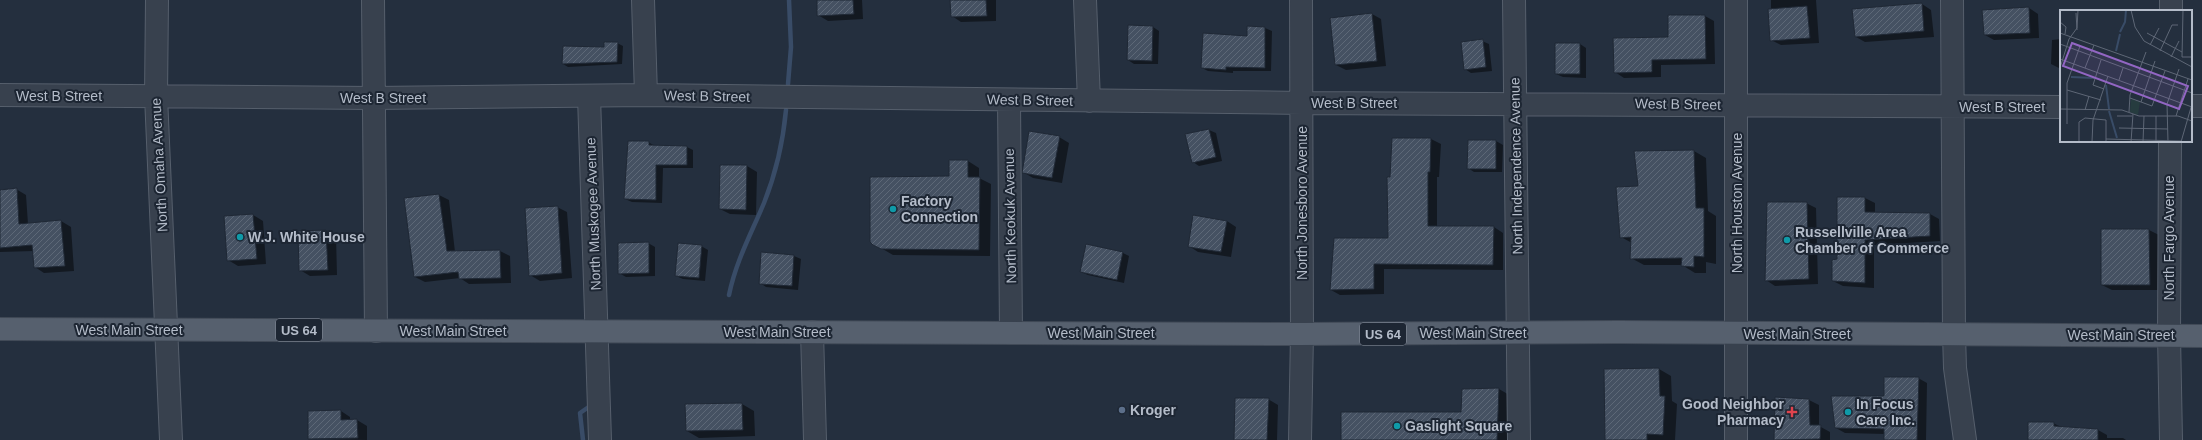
<svg xmlns="http://www.w3.org/2000/svg" width="2202" height="440" font-family="Arial,sans-serif">
<style>
.shadow{fill:#0007}
.lines{fill:none;stroke-linecap:round;stroke-linejoin:round}
.stream{stroke:#394c67;stroke-width:4.5}
.building{fill:url(#building-hatch);stroke:#1f2835}
.minor-casing{stroke:#565f6c;stroke-width:24}
.major-casing{stroke:#414a57;stroke-width:24}
.minor{stroke:#38414e;stroke-width:22}
.major{stroke:#56606e;stroke-width:22}
.culture-dot{fill:#0f9aa8;stroke:#1d2633;stroke-width:1.5}
.service-dot{fill:#5c6f8a;stroke:#1d2633;stroke-width:1.5}
.health-dot{fill:#e0444e;stroke:#1d2633;stroke-width:1.5}
.labels{text-anchor:middle;stroke-width:4;stroke-linejoin:round;paint-order:stroke}
.shield{fill:#1d2633;stroke:#878f9c;stroke-width:1}
.shield-label{font-size:13px;font-weight:bold;fill:#b4bcc9}
.street-label{font-size:14px;fill:#b4bcc9;stroke:#1d2633}
.poi-label{font-size:14px;font-weight:bold;fill:#b4bcc9;stroke:#1d2633;text-anchor:start}
.inset-river{fill:none;stroke:#394c67;stroke-width:2}
.inset-road{fill:none;stroke:#5e6776;stroke-width:1}
.view{fill:#9266c3;fill-opacity:0.15;stroke:#9266c3;stroke-width:2}
.inset-edge{fill:none;stroke:#b4bcc9;stroke-width:2}
</style>
<defs>
<pattern id="building-hatch" width="6" height="6" patternUnits="userSpaceOnUse"><rect width="6" height="6" fill="#455162"/><path d="M-1 1l2-2M0 6l6-6M5 7l2-2" fill="none" stroke="#5d6877"/></pattern>
</defs>
<rect width="100%" height="100%" fill="#242f3e"/>
<!-- shadow -->
<path class="shadow" d="M818,0H862L863,19L828,21L818,15Z
M951,0H996V21L961,22L952,16Z
M1771,0H1816L1819,43L1781,45L1771,40Z
M1922,4L1931,10L1934,37L1865,42L1856,37Z
M2029,8L2038,14L2039,38L1994,40L1985,35Z
M1372,14L1381,19L1386,66L1346,70L1336,65Z
M1705,16L1714,21L1715,64L1661,65V77L1624,78L1615,72Z
M1153,27L1159,31L1158,64H1134L1128,60Z
M1248,27L1265,28L1272,31L1271,71H1233V73L1208,71L1202,68L1248,37Z
M2061,39V69L2051,64L2052,40Z
M1482,41L1489,44L1492,71L1471,73L1465,69Z
M617,43L623,46L622,64L568,67L563,64Z
M1580,44L1586,48V78L1563,77L1556,74Z
M1209,130L1216,133L1222,161L1199,166L1193,162L1186,135Z
M1059,137L1069,143L1062,183L1033,178L1023,172Z
M1393,139H1431L1441,144L1439,177H1437V227H1494L1503,233V270L1384,269V294L1340,295L1331,290L1389,239Z
M1469,141H1496L1503,145L1502,172H1474L1468,168Z
M648,142L655,146L687,147L693,150V168H663L662,203L632,202L625,199Z
M1694,151L1706,158L1708,211L1716,216V264L1706,262V273H1695L1682,265H1644L1631,258L1632,243L1621,237L1639,187L1635,152Z
M968,161L979,168V178L991,184L990,256L893,255L874,244Z
M721,166H747L757,172L756,215L730,214L720,209Z
M16,189L26,195L28,224L61,221L71,227L74,271L44,273L35,267L34,251L0,252V191Z
M439,195L449,200L455,252L500,251L510,256L511,283L469,284L460,278L425,282L415,277L405,199Z
M1838,198H1865L1875,203V214H1930L1939,219L1940,241L1874,245V288L1843,286L1833,281L1838,260Z
M1806,203L1816,208L1818,284L1775,286L1766,280Z
M557,207L567,212L572,278L540,281L530,275Z
M253,215L263,221L266,264L238,266L228,260L225,217Z
M1227,221L1236,227L1231,257L1198,252L1189,246Z
M2149,230L2159,235V290H2112L2102,285Z
M326,231L336,236L337,275L310,276L300,270L299,232Z
M648,243L655,247V276L626,277L619,273Z
M1087,245L1123,253L1129,256L1124,283L1088,275L1081,272Z
M701,246L708,250L705,281L683,279L676,276Z
M762,253L794,256L801,259L798,290L766,287L760,283Z
M1659,369L1671,376L1672,401L1677,404L1675,440H1606L1605,370Z
M1918,378L1927,383L1926,440H1885V434L1845,433L1836,428Z
M1499,389L1511,396L1510,440H1342L1462,413Z
M1776,398L1809,400L1819,405V426L1830,432V440H1775Z
M1268,399L1278,405L1277,440H1235Z
M742,404L754,411L755,436L699,438L687,431Z
M341,411L350,417V420H357L367,426V440L309,439Z
M2053,423L2061,427L2098,430L2107,435V438H2123L2126,440H2029Z"/>
<g class="lines">
<!-- stream -->
<path class="stream" d="M788,84L791,47L789,0
M729,295C736,261 751,234 764,203C776,173 783,142 786,110
M583,440L580,413L593,404"/>
</g>
<!-- building -->
<path class="building" d="M817,0H853L854,14L817,16Z
M950,0H986L987,16L951,17Z
M1922,3L1924,31L1855,37L1852,9Z
M1807,6L1810,38L1770,41L1768,9Z
M2029,7L2030,33L1984,35L1982,10Z
M1372,13L1377,61L1335,65L1330,18Z
M1668,15H1705L1706,59L1652,60V72L1614,73L1613,38L1668,37Z
M1128,25L1153,26L1152,61L1127,60Z
M1247,26L1265,27V68L1226,67V70L1201,68L1203,33L1247,36Z
M1483,39L1486,67L1464,70L1461,42Z
M604,42H618L617,62L562,64L563,46L604,47Z
M1555,43H1580V74H1555Z
M1209,129L1216,157L1192,163L1185,134Z
M1029,131L1060,136L1052,178L1022,173Z
M1392,138H1431L1430,172H1428V226H1494L1493,265L1374,264V289L1330,290L1334,238H1388L1387,177H1390Z
M1468,140H1496V169H1467Z
M628,141H649V145L687,146V165H656V200L624,199Z
M1694,150L1696,208H1704V257L1694,256V267L1681,266L1682,258L1630,259L1631,237L1620,238L1616,187L1638,186L1634,151Z
M949,160H968V177H980L979,250L881,249L873,245L870,242V177L949,176Z
M720,165H747L746,210L719,209Z
M17,188L19,224L61,220L65,266L34,268L32,245L0,248V190Z
M439,194L447,251L500,250L501,278L459,279L458,272L414,277L404,198Z
M1837,197H1865V212L1930,213V236L1865,240V283L1832,281V260L1837,259Z
M1767,202H1807L1809,279L1765,281Z
M558,206L562,273L529,276L525,208Z
M253,214L257,259L227,261L224,216Z
M1193,215L1227,221L1221,252L1188,247Z
M2101,229H2149L2150,285H2101Z
M326,230L328,270L299,271L298,231Z
M649,242V273L618,274V243Z
M678,243L702,245L699,278L675,276Z
M1086,244L1123,252L1117,280L1080,272Z
M761,252L794,255L792,286L759,284Z
M1659,368L1660,396H1665L1663,435L1647,434V440H1605L1604,369Z
M1884,377H1919L1917,440H1884V429L1835,428L1831,396H1884Z
M1499,388L1497,440H1341V412H1461L1462,389Z
M1775,397L1809,399L1810,425H1821L1820,439L1774,440Z
M1235,398H1269L1267,440H1234Z
M742,403L743,430L686,431L685,404Z
M341,410V420L357,419L358,438L308,439V411Z
M2028,422H2054V426L2098,429V440H2028Z"/>
<g class="lines">
<!-- minor casing -->
<g class="minor-casing">
<path id="minor" d="M157,0L156,96L171,440
M373,0L376,331
M643,0L646,95
M1085,0L1089,101
M1514,0L1519,440
M1736,0V440
M1952,0L1954,334L1955,368L1965,440
M2171,11V0
M0,95L373,98L646,95L1303,103L2061,107
M589,96L600,440
M1009,100L1011,333
M2191,106H2202
M2170,141L2169,335L2171,440
M812,332L815,440
M1300,440L1302,334L1301,0"/>
</g>
<!-- major casing -->
<g class="major-casing">
<path id="major" d="M0,329L1302,334L1619,332L2202,336"/>
</g>
<!-- minor -->
<use href="#minor" class="minor"/>
<!-- major -->
<use href="#major" class="major"/>
</g>
<!-- markers -->
<g class="culture-dot">
<circle cx="893" cy="209" r="4"/>
<circle cx="240" cy="237" r="4"/>
<circle cx="1787" cy="240" r="4"/>
<circle cx="1848" cy="412" r="4"/>
<circle cx="1397" cy="426" r="4"/>
</g>
<circle class="service-dot" cx="1122" cy="410" r="4"/>
<path class="health-dot" d="M1790 406h4v4h4v4h-4v4h-4v-4h-4v-4h4z"/>
<g class="labels">
<!-- shield labels -->
<g class="shield">
<rect x="276" y="319" width="46" height="22" rx="3"/>
<rect x="1360" y="323" width="46" height="22" rx="3"/>
</g>
<g class="shield-label">
<text x="299" y="335">US 64</text>
<text x="1383" y="339">US 64</text>
</g>
<!-- street labels -->
<g class="street-label">
<text x="59" y="101">West B Street</text>
<text transform="translate(707 96) rotate(1)" y="5">West B Street</text>
<text x="383" y="103">West B Street</text>
<text transform="translate(1030 100) rotate(1)" y="5">West B Street</text>
<text x="1354" y="108">West B Street</text>
<text transform="translate(1678 104) rotate(1)" y="5">West B Street</text>
<text x="2002" y="112">West B Street</text>
<text transform="translate(159 165) rotate(-93)" y="5">North Omaha Avenue</text>
<text transform="translate(1516 166) rotate(-91)" y="5">North Independence Avenue</text>
<text transform="translate(1302 203) rotate(-90)" y="5">North Jonesboro Avenue</text>
<text transform="translate(1737 203) rotate(-90)" y="5">North Houston Avenue</text>
<text transform="translate(593 214) rotate(-92)" y="5">North Muskogee Avenue</text>
<text transform="translate(1010 216) rotate(-91)" y="5">North Keokuk Avenue</text>
<text transform="translate(2169 238) rotate(-90)" y="5">North Fargo Avenue</text>
<text x="129" y="335">West Main Street</text>
<text x="453" y="336">West Main Street</text>
<text x="777" y="337">West Main Street</text>
<text x="1101" y="338">West Main Street</text>
<text x="1473" y="338">West Main Street</text>
<text x="1797" y="339">West Main Street</text>
<text x="2121" y="340">West Main Street</text>
</g>
<!-- poi labels -->
<g class="poi-label">
<text x="901" y="206">Factory<tspan x="901" dy="16">Connection</tspan></text>
<text x="1795" y="237">Russellville Area<tspan x="1795" dy="16">Chamber of Commerce</tspan></text>
<text x="248" y="242">W.J. White House</text>
<text x="1784" y="409" text-anchor="end">Good Neighbor<tspan x="1784" dy="16">Pharmacy</tspan></text>
<text x="1856" y="409">In Focus<tspan x="1856" dy="16">Care Inc.</tspan></text>
<text x="1130" y="415">Kroger</text>
<text x="1405" y="431">Gaslight Square</text>
</g>
</g>
<!-- overview -->
<g transform="translate(2060 10)">
<rect width="132" height="132" fill="#242f3e"/>
<path d="M71,89L80,92L78,105L70,102Z" fill="#263c3f"/>
<path class="inset-river" d="M60,22L65,12L66,0M56,41L60,24M11,67L34,68M46,75L49,99M49,101L57,128"/>
<path class="inset-road" d="M71,0L75,17L84,31L132,57M123,0L122,47H132M16,3L17,20M0,12L6,17L5,24M0,23L132,70M87,23L122,42M0,34L132,83M90,35L99,18M100,41L112,15H118M111,47L119,31M0,49L132,97M41,50L33,75L44,79M0,58L9,29L17,18L18,0M25,58L34,35M59,70L63,58M7,80L41,90M70,88L92,96L105,61M81,92L95,51M0,99L62,100L79,106H118L132,111M25,100L29,86M69,102L70,85L86,42M57,106H72M116,106L128,69M7,114V73L20,36M59,118L108,119M46,129L121,131M19,132V112L25,108L46,110V132M32,132L33,110L48,66M71,132L73,104M83,132L84,106M96,132V106M108,132L107,94L119,59M121,132L132,94"/>
<path class="view" d="M12,33L128,76L119,99L3,56Z"/>
<rect width="132" height="132" class="inset-edge"/>
</g>
</svg>
